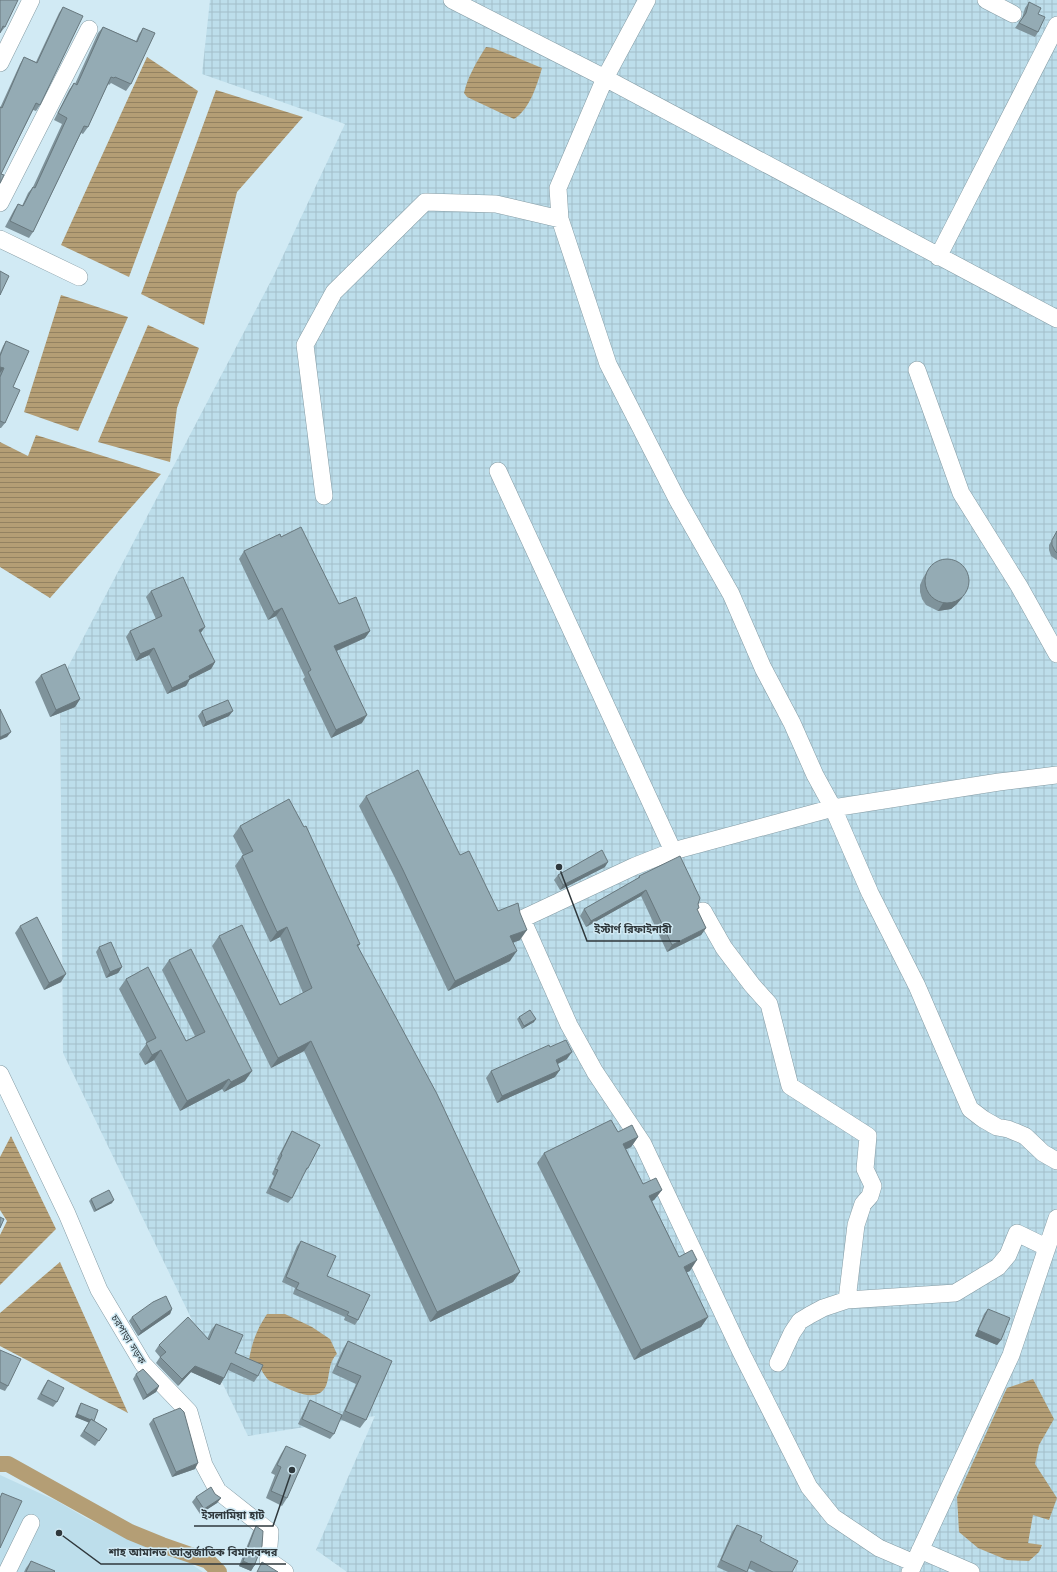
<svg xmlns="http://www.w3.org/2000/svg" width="1057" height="1572" font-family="'Work Sans','Noto Sans Bengali',sans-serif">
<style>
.built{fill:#bddeeb}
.industrial{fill:url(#industrial-grid)}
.water{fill:url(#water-rules)}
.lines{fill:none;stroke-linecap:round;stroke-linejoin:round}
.canal{stroke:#b49e75;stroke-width:16}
.minor-casing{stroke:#859ca5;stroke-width:18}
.minor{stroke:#fff;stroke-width:17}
.wall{fill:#7f939b}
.shaded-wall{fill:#68787e}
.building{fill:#94abb4;stroke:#68787e}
.labels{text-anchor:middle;stroke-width:3;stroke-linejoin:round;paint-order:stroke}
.street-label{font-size:10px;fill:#2f383c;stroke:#d1eaf4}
.leader{fill:none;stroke:#2f383c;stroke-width:1.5}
.callout-dot{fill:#2f383c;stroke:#d1eaf4;stroke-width:1.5}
.callout-label{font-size:11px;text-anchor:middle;font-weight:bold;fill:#2f383c;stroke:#d1eaf4;stroke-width:3;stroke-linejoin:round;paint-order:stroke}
</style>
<defs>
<pattern id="industrial-grid" width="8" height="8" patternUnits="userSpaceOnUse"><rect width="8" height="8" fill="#bddeeb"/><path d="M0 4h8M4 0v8" fill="none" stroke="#a3bfca"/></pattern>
<pattern id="water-rules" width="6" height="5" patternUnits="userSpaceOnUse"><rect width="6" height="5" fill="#b49e75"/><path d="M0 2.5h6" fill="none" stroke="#938261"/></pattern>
</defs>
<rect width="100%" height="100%" fill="#d1eaf4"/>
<!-- built -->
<path class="built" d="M0,1475L57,1501L86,1518L151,1549L181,1557L203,1572H0Z"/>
<!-- industrial -->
<path class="industrial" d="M210,0H1057V1572H347L316,1550L375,1416L248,1436L63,1053L60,682L273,277L345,124L202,74Z"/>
<!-- water -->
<path class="water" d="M486,47L493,48L542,68C537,85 530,109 514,119L467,97L464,93C468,76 477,61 486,47Z
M147,57L198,91L129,277L61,245Z
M216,90L303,117L237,192L204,325L141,294Z
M61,295L128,317L78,431L24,412Z
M148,325L199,348L177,408L170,462L98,442Z
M36,435L161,474L50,598L0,567V442L28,456Z
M11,1136L56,1229L0,1285V1235L7,1221L0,1210V1157Z
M60,1262L128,1413L0,1346V1313Z
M267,1314H285L312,1327L330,1339L337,1354C328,1362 330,1377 326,1386C317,1404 294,1391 282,1386C278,1384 274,1383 270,1381C265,1378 263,1371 259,1367C256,1364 252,1362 249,1360C252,1342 257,1329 267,1314Z
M1033,1379L1054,1419L1039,1445L1035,1464L1057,1498L1049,1520L1033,1515L1028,1543L1042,1545L1039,1552L1029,1561L1007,1560L978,1548L959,1532L957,1497L1007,1388Z"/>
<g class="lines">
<!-- canal -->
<path class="canal" d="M0,1464H8L130,1532L162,1545L208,1561L219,1572"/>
<!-- minor casing -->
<g class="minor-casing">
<path id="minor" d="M452,0L605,78L1057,319
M986,0L1013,14
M0,63L31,0
M0,203L89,29
M560,219L558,188L605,78L647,0
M0,239L79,277
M938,257L1057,25
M917,370L961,493L1019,586L1057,654
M498,471L673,851
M324,496L305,345L334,292L425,202L496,204L560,219L608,364L677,499L731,594L763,668L792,723L815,775L833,808L870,893L917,986L970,1109L983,1119L997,1127L1008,1129L1025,1136L1043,1153L1057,1161
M703,911L724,948L752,985L769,1004L790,1086L868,1136L865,1169L873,1186L870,1196L863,1204L856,1225L847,1300
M0,1074L67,1214L99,1290L143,1364L189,1412L204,1465L218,1491L270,1532L268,1560L285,1572
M778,1363L792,1333L800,1321L810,1315L823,1308L847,1300L955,1293L998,1267L1008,1255L1017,1233L1046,1247
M920,1550L971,1572
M914,1563L879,1548L833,1517L809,1487L741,1352L643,1144L595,1072L569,1025L522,919L635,866L673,851L833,808L999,782L1057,775
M7,1572L31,1523
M910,1572L1011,1355L1057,1218"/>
</g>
<!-- minor -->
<use href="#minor" class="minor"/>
</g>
<!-- wall -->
<path class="wall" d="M0,0L5,27L1,32H0Z
M1029,2L1038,14V32L1035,37L1015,28L1022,18L1025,8Z
M63,7L40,105L36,111L33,110L1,174L0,108L20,64L24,57L36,62L59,13Z
M103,27L136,41L139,34L143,28L131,84L126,91L111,83L109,85L108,84L88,127L83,134L81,133L33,232L29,238L5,227L14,210L18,204L22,206L28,193L33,187L62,124L54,120L69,90L74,83L75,84L98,33Z
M6,341L13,387L5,423L1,428H0V353L3,346Z
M1057,531V560L1051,556L1049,550V545Z
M281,537L339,604L370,631L365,638L337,651L362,723L331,738L303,679L305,677L276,616L268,620L239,559L244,551Z
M928,570L957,604L951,609L938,611L926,605L922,599L920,592V585L923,578Z
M151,591L201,633L215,662L211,669L190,679L186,686L167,694L149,655L136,661L126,637L130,631L156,619L146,597Z
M41,675L80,699L75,707L50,717L35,682Z
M202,711L229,716L203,727L198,716Z
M366,796L460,855L498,911L520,940L513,943L510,961L448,991L396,880L359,806Z
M240,826L360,944L358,947L520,1272L513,1282L430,1322L304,1051L271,1068L212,946L219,936L280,1005L303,993L280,937L270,942L235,866L242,856L243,855L233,836Z
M605,867L560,890L554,880L558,875Z
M639,876L698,904L697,910L706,928L701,935L667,952L641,896L586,927L580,916L584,909L637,879Z
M20,926L61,982L44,990L15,933Z
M99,947L122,967L118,973L106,978L96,952Z
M169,960L245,1081L224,1092L222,1089L180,1111L154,1060L145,1065L139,1054L147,1043L119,989L126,979L186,1041L195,1036L162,970Z
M519,1017L534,1022L522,1029L517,1019Z
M550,1047L567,1059L558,1064L555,1077L497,1103L486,1078L491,1071Z
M292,1131L308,1168L304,1173L292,1198L288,1203L266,1193L274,1176L272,1174L278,1160L277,1159L289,1136Z
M618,1132L638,1137L631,1147L626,1149L643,1184L662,1190L654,1200L652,1201L679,1257L690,1271L686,1272L708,1317L701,1327L634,1360L537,1163L544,1153Z
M91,1199L112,1203L94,1212L89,1201Z
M301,1241L327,1276L358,1320L355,1325L344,1320L345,1317L293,1294L295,1288L282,1282L297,1246Z
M172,1309L170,1314L138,1336L129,1321L132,1317Z
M988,1309L1001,1340L997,1345L975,1336L984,1314Z
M216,1324L235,1353L258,1376L254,1382L228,1370L220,1385L191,1372L178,1386L156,1363L160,1357L155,1351L159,1345L207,1339L211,1330Z
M348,1341L392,1361L366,1420L360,1428L340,1419L334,1434L330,1439L298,1424L307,1405L310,1400L342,1415L356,1384L332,1373L343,1349Z
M0,1350L8,1386L5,1391L0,1389Z
M136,1374L159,1386L156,1392L143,1400L133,1379Z
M48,1380L57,1402L53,1407L37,1399L44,1386Z
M81,1403L94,1421L107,1429L95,1446L80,1436L89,1422L75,1417L79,1406Z
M153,1419L195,1469L172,1477L149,1424Z
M286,1446L287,1498L282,1506L266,1498L275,1475L271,1473L281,1454Z
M196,1497L221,1498L217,1503L200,1514L192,1502Z
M737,1525L760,1541L792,1572H756L748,1568L746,1572H728L717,1567L732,1532Z
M256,1526L254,1566L251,1571L239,1566L253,1531Z
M31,1561L54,1572H24L26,1568Z"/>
<!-- shaded-wall -->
<path class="shaded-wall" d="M0,367L4,368L0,373Z
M963,597L957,604L951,609L938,611L943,603Z
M282,608L276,616L268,620L274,612Z
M205,627L200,634L199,630Z
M370,631L365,638L329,654L334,646Z
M154,648L149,655L136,661L140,654Z
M215,662L211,669L187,681L190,679L186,686L167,694L172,688L189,676Z
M80,699L75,707L50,717L56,710Z
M233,711L229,716L203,727L206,722Z
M367,715L362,723L331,738L336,730Z
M11,732L7,737L0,740V737Z
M608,862L605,867L560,890L563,885Z
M646,890L641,896L586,927L591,921Z
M287,927L280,937L270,942L277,932Z
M706,928L701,935L667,952L672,945Z
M527,930L520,940L503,946L510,936Z
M517,951L510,961L448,991L455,981Z
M122,967L118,973L106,978L110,972Z
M66,974L61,982L44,990L49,983Z
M536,1019L534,1022L522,1029L524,1026Z
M311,1041L304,1051L271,1068L278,1058Z
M161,1050L154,1060L145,1065L152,1055Z
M572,1052L567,1059L551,1067L556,1060Z
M560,1070L555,1077L497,1103L502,1096Z
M252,1071L245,1081L224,1092L231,1082Z
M229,1079L222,1089L180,1111L187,1101Z
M638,1137L631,1147L616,1154L623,1144Z
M662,1190L654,1200L642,1206L649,1196Z
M114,1200L112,1203L94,1212L96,1210Z
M697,1260L690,1271L676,1277L684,1267Z
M520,1272L513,1282L430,1322L437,1312Z
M172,1309L170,1314L138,1336L141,1331Z
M708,1317L701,1327L634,1360L641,1350Z
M978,1330L1001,1340L997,1345L975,1336Z
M195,1366L224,1378L220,1385L191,1372L178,1386L182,1379Z
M159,1386L156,1392L143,1400L147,1395Z
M77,1414L94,1421L92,1424L75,1417Z
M198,1463L195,1469L172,1477L176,1472Z
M221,1498L217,1503L200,1514L204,1509Z
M243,1561L254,1566L251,1571L239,1566Z"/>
<!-- building -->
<path class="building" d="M0,0H18L5,27L3,26L0,33Z
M1029,2L1041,8L1038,14L1045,17L1038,32L1019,23L1026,13Z
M63,7L83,16L40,105L36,103L1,174L4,175L0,183V107L2,108L24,57L37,63Z
M103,27L137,42L143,28L155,33L131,84L115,77L114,78L111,77L88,127L84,126L33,232L10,221L18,204L23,206L33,187L35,188L67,118L58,113L74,83L77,85Z
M0,271L9,276L0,295Z
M6,341L29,351L13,387L20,390L5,423L0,421V377L4,368L0,367V356Z
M301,527L339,604L356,597L370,631L334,646L367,715L336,730L308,672L311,670L282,608L274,612L244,551L280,534L281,537Z
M1057,531V553L1055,551L1052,545V540Z
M925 581a22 22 0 1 1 44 0a22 22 0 1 1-44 0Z
M183,577L205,627L199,630L215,662L189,676L190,679L172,688L154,648L140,654L130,631L162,616L151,591Z
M65,664L80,699L56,710L41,675Z
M228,700L233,711L206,722L202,711Z
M0,709L11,732L0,737Z
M418,770L460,855L469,851L498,911L518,903L520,913L527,930L510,936L517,951L455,981L403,870L366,796Z
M289,799L304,827L306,826L360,944L357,945L437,1094L520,1272L437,1312L311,1041L278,1058L219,936L242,925L280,1005L312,988L287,927L277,932L242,856L253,851L240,826Z
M602,850L608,862L563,885L558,875Z
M680,856L700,898L698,904L699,908L697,909L706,928L672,945L646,890L591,921L584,909L640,877L639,876Z
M37,917L66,974L49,983L20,926Z
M111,942L122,967L110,972L99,947Z
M191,949L252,1071L231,1082L229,1079L187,1101L161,1050L152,1055L146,1043L156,1038L126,979L148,967L186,1041L205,1032L169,960Z
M530,1010L536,1019L524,1026L519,1017Z
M566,1040L572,1052L556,1060L560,1070L502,1096L491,1071L549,1045L550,1047Z
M611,1120L618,1132L632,1125L638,1137L623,1144L643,1184L656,1178L662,1190L649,1196L679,1257L692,1250L697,1260L684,1267L708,1317L641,1350L544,1153Z
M292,1131L320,1145L308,1168H307L292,1198L270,1188L278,1170L275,1169L282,1155L281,1154Z
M109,1190L114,1200L96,1210L91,1199Z
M0,1217L4,1219L0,1228Z
M301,1241L336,1256L327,1276L370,1295L358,1320L347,1315L349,1312L296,1289L299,1283L286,1277Z
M166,1296L172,1309L141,1331L132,1317L153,1302Z
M988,1309L1010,1318L1001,1340L978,1330Z
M188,1317L209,1340L216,1324L243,1335L235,1353L263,1365L258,1376L231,1363L224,1378L195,1366L182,1379L160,1357L166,1352L159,1345Z
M348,1341L392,1361L366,1420L345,1411L361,1376L337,1366Z
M0,1350L21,1359L8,1386L0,1382Z
M143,1369L159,1386L147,1395L136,1374Z
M48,1380L64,1388L57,1402L41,1394Z
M310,1400L342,1415L334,1434L302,1419Z
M81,1403L98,1410L94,1421L91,1419V1420L77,1414Z
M180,1408L184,1412L198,1463L176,1472L153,1419Z
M91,1419L107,1429L99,1441L84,1431Z
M286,1446L306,1455L287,1498L271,1491L281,1467L277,1465Z
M211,1487L215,1494L221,1498L204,1509L196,1497Z
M2,1493L22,1501L0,1548V1498Z
M737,1525L762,1536L760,1541L798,1561L792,1572H773L751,1561L747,1572L721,1560Z
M256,1526L263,1531L262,1546L254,1566L243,1561Z
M31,1561L55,1571L54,1572H26Z
M262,1562L278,1572H257Z"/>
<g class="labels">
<!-- street labels -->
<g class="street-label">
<text transform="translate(129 1339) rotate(58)" y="4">চরপাড়া সড়ক</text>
</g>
</g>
<!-- callouts -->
<path class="leader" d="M559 867L587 941H680M292 1470L273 1526H194M59 1533L101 1564H286"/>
<g class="callout-dot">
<circle cx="559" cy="867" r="4"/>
<circle cx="292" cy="1470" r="4"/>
<circle cx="59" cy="1533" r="4"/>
</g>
<g class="callout-label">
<text x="633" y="933">ইস্টার্ণ রিফাইনারী</text>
<text x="233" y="1519">ইসলামিয়া হাট</text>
<text x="193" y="1556">শাহ আমানত আন্তর্জাতিক বিমানবন্দর</text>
</g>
</svg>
